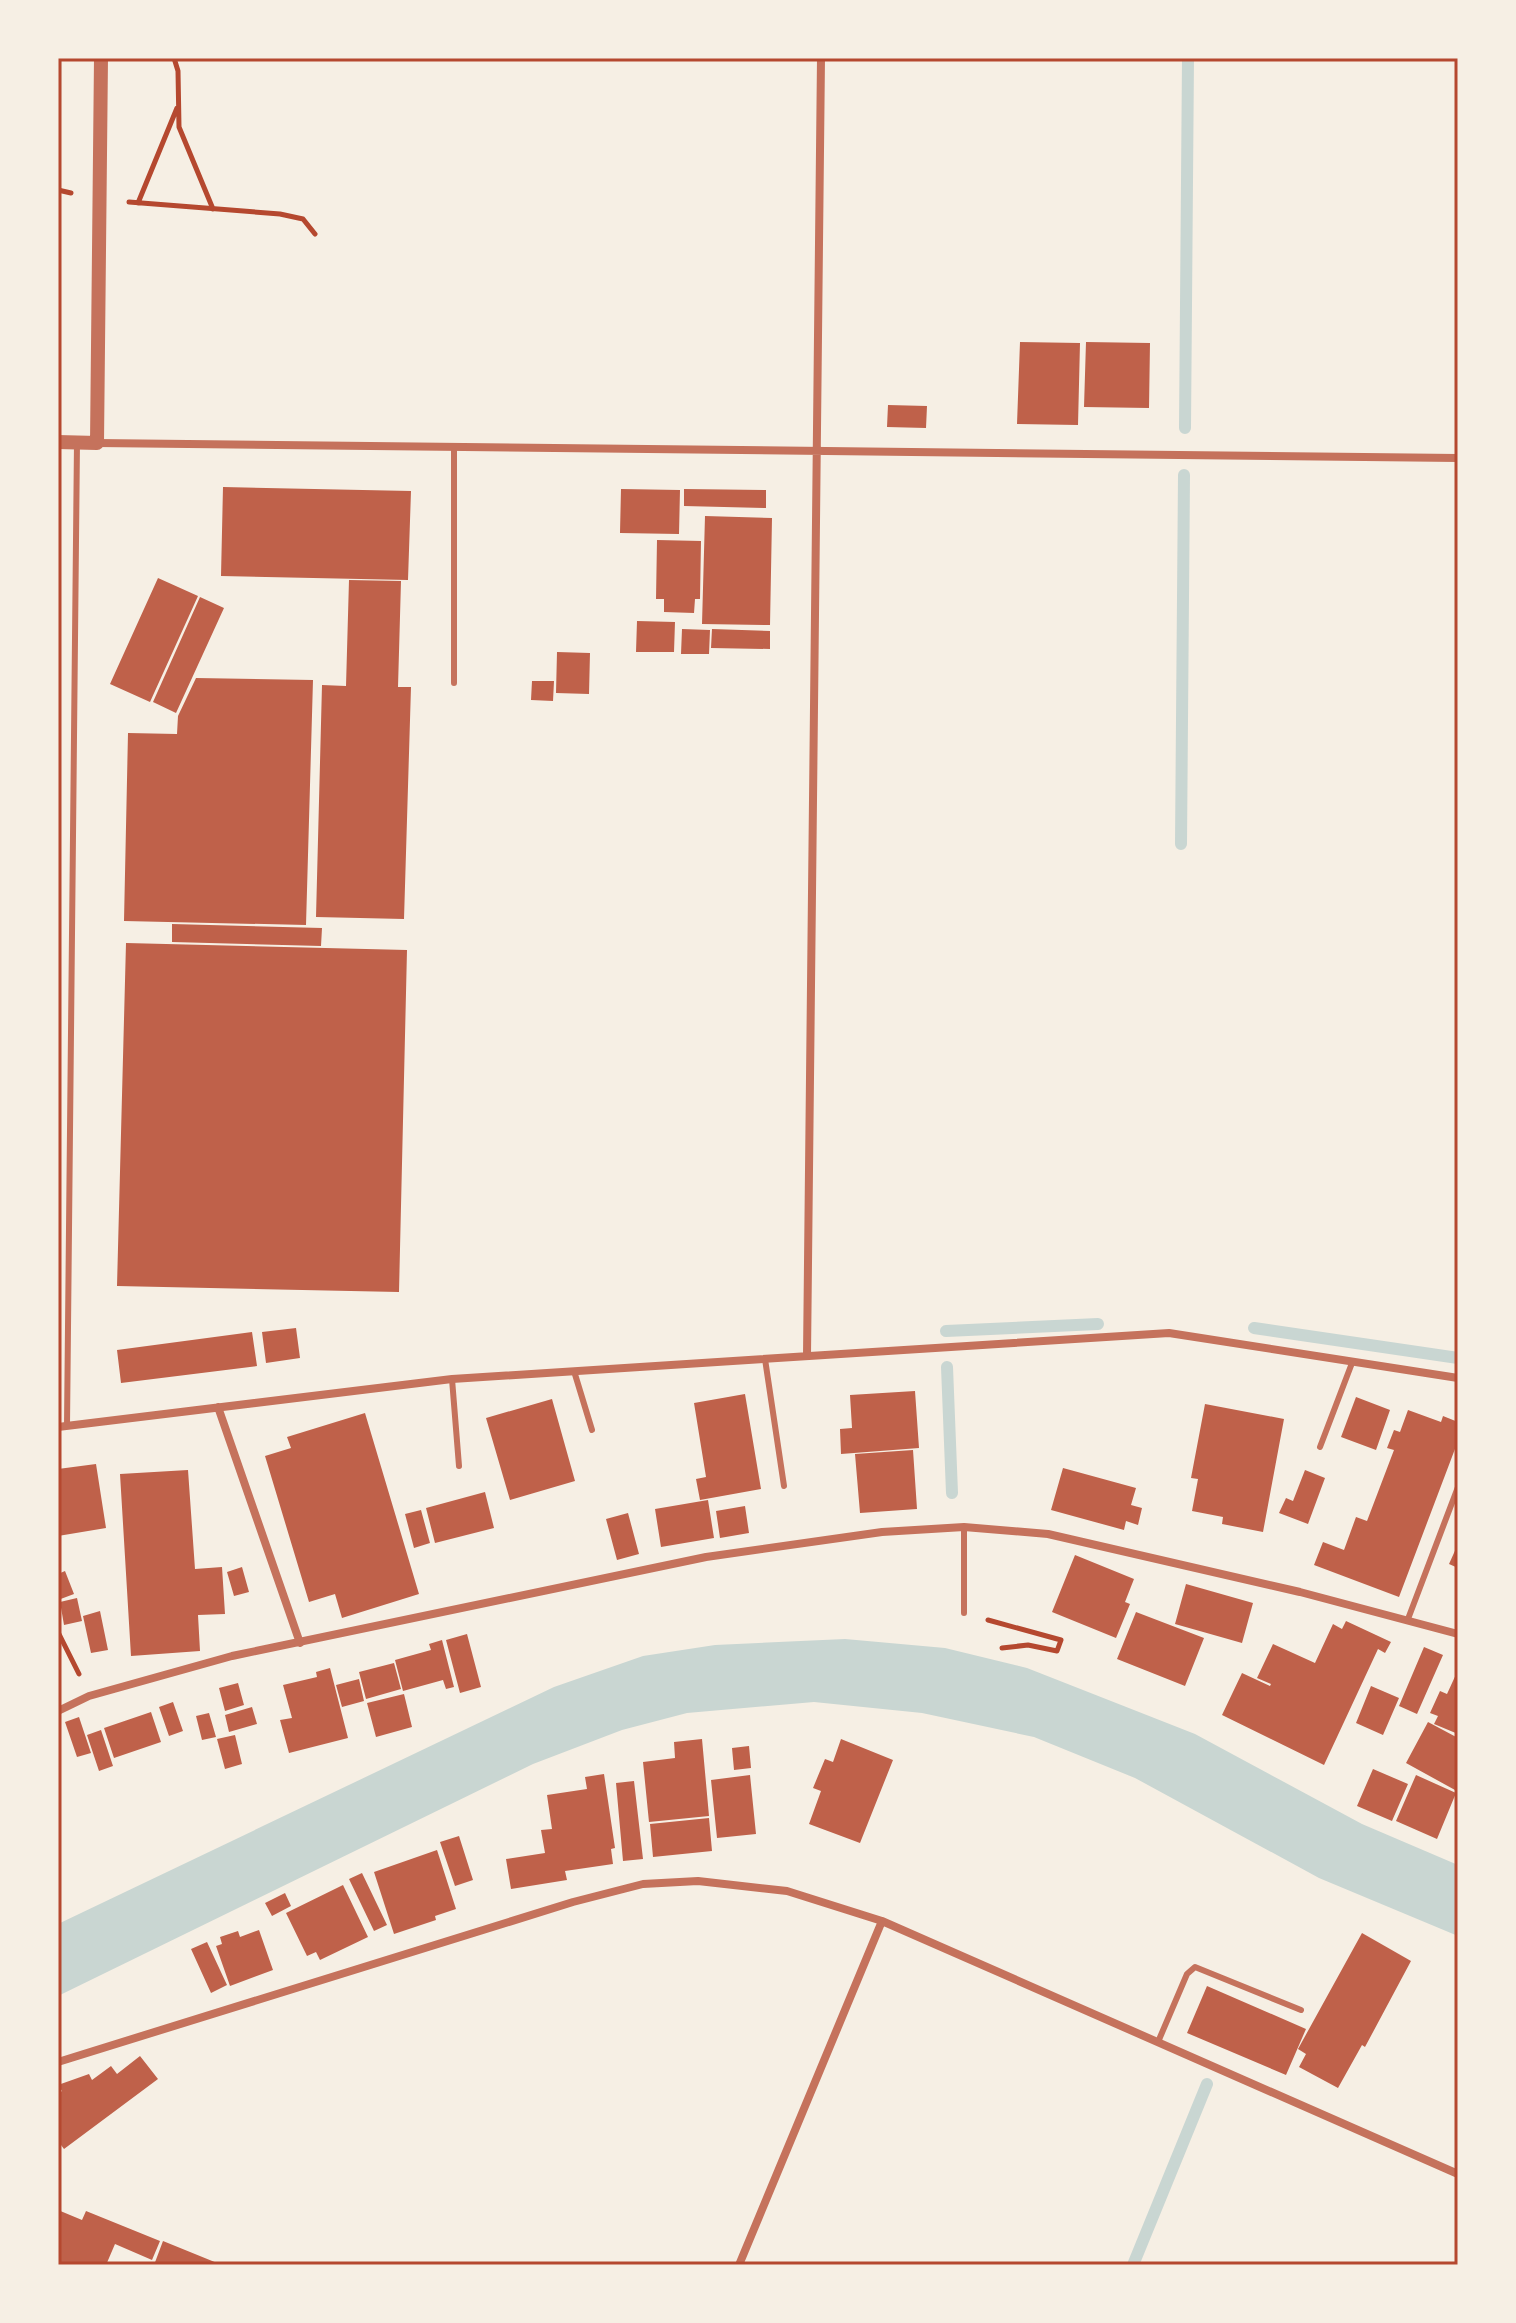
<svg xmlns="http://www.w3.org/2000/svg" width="1516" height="2323" font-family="Commissioner,sans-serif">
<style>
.green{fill:#e2e4dc}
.water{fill:#c9d6d2}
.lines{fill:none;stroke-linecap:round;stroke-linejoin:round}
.stream{stroke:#c9d6d2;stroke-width:12}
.building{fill:#bf614a}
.path{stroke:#b5482f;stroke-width:5}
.service{stroke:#c5725c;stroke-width:6}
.minor{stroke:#c5725c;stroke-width:8}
.tertiary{stroke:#c5725c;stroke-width:14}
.neatline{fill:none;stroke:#b5482f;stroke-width:3}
</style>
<rect width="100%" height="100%" fill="#f6efe4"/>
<!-- green -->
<path class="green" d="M58,58H62L58,324Z"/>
<!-- water -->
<path class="water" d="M845,1639L945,1648L1027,1668L1195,1734L1362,1824L1458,1865V1936L1319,1878L1135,1778L1034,1737L922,1713L814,1702L687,1713L622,1730L533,1764L58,1996V1924L554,1687L643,1656L715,1645Z"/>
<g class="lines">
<!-- stream -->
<path class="stream" d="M1185,428L1188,58
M1181,844L1184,475
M1254,1328L1458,1358
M946,1331L1098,1324
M947,1367L952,1493
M1133,2265L1207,2084"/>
</g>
<!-- building -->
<path class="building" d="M1020,342L1080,343L1078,425L1017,424Z
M1086,342L1150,343L1149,408L1084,407Z
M888,405L927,406L926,428L887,427Z
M223,487L411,491L408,580L221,576Z
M621,489L680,490L679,534L620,533Z
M684,489L766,490V508L684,506Z
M705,516L772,518L770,625L702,624Z
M657,540L701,541L700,599H695L694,613L664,612V599H656Z
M158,578L198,596L150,702L110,684Z
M349,580L401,581L398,687H411L404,919L316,917L322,685L346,686Z
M200,597L224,608L176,713L153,702Z
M637,621L675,622L674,652H636Z
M682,629L710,630L709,654H681Z
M712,629L770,631V649L711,648Z
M557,652L590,653L589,694L556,693Z
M196,678L313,680L306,925L124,921L128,733L177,734L178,716Z
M532,681H554L553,701L531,700Z
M172,924L322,928L321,946L172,942Z
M126,943L407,950L399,1292L117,1286Z
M296,1328L300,1358L266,1363L262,1332Z
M252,1332L257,1366L121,1383L117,1350Z
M915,1391L919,1448L841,1454L840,1429L852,1428L850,1395Z
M745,1394L761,1489L700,1500L696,1479L706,1477L694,1403Z
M1356,1397L1390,1410L1376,1450L1341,1437Z
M552,1399L575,1481L510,1500L486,1418Z
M1205,1404L1284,1419L1263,1532L1222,1524L1223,1517L1192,1511L1198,1479L1191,1478Z
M1408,1410L1441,1422L1443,1416L1458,1422V1441L1399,1597L1314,1565L1323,1542L1344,1550L1356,1517L1367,1521L1394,1450L1387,1448L1394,1430L1400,1432Z
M365,1413L419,1594L342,1618L335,1594L309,1602L265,1456L291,1448L287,1437Z
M913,1450L917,1509L860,1513L855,1454Z
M96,1464L106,1528L58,1536V1469Z
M1063,1468L1136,1488L1131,1505L1142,1508L1138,1525L1126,1521L1124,1530L1051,1510Z
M188,1470L195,1569L222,1567L225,1614L198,1615L200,1651L131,1656L120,1474Z
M1305,1470L1325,1478L1308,1524L1279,1513L1286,1498L1293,1501Z
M485,1492L494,1528L435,1543L426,1508Z
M708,1500L714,1538L661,1547L655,1509Z
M745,1506L749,1533L720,1538L716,1511Z
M421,1510L430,1543L414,1548L405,1514Z
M628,1513L639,1554L617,1560L606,1519Z
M1458,1544V1568L1449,1564Z
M1075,1555L1134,1579L1125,1602L1130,1604L1116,1638L1052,1612Z
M242,1567L249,1592L234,1596L227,1572Z
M65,1571L74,1594L58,1600V1574Z
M1186,1584L1253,1603L1242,1643L1175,1624Z
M77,1598L82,1621L64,1625L60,1602Z
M100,1611L108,1650L91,1653L83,1616Z
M1136,1612L1204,1638L1185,1686L1117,1659Z
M1346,1621L1391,1642L1385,1653L1378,1649L1324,1765L1222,1715L1242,1673L1270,1686L1271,1684L1257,1678L1273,1644L1315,1663L1333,1624L1342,1629Z
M467,1634L481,1687L460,1693L446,1640Z
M442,1640L454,1687L446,1689L443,1680L403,1691L395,1660L431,1650L429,1644Z
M1424,1647L1443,1655L1417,1714L1399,1706Z
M394,1663L401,1689L366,1699L359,1672Z
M330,1668L348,1738L289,1753L280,1720L292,1718L283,1685L317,1677L316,1672Z
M1458,1670V1734L1434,1724L1438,1716L1430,1713L1440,1691L1447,1694Z
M359,1679L364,1701L342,1707L336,1685Z
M238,1683L244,1705L225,1711L219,1688Z
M1371,1686L1399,1698L1383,1735L1356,1723Z
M404,1694L412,1727L376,1737L367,1703Z
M173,1702L183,1731L169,1736L159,1707Z
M252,1707L257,1724L229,1732L225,1715Z
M151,1712L161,1742L114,1758L104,1728Z
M209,1713L216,1737L202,1740L196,1716Z
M79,1717L91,1753L77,1757L65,1722Z
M1428,1722L1458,1738V1784L1455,1790L1406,1763Z
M101,1730L113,1766L99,1771L87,1735Z
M235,1735L242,1764L225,1769L217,1739Z
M702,1739L709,1816L649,1822L643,1762L675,1758L674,1742Z
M841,1739L893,1760L860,1843L809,1824L821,1791L813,1788L825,1759L833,1762Z
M749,1746L751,1768L734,1770L732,1748Z
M1373,1769L1408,1784L1392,1821L1357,1806Z
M604,1774L615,1848L611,1849L613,1864L565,1871L567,1880L511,1889L506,1859L545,1853L541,1830L552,1829L547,1795L587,1789L585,1777Z
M750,1775L756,1834L717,1838L711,1780Z
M1416,1775L1456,1793L1437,1839L1396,1821Z
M634,1781L643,1859L623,1861L616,1783Z
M709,1818L712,1851L653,1857L650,1824Z
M459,1836L473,1880L455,1886L440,1842Z
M437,1850L456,1909L435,1916L436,1920L394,1934L374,1872Z
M362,1873L387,1925L374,1931L349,1879Z
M343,1885L368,1937L320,1960L316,1952L307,1956L286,1913Z
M285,1893L291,1906L272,1916L265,1903Z
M259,1930L273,1970L230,1986L216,1946L222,1944L220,1937L238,1931L240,1937Z
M1362,1933L1411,1961L1365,2047L1362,2045L1338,2088L1299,2067L1306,2054L1298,2049Z
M207,1942L227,1985L211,1993L191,1949Z
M1207,1986L1306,2029L1286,2075L1187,2033Z
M140,2056L158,2079L64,2149L58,2141V2094L62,2091L58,2085L89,2074L92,2080L111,2066L117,2074Z
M58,2210L82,2220L86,2211L160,2241L152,2260L115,2244L106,2265H58Z
M163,2241L222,2265H154Z"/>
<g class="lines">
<!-- path -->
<path class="path" d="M174,58L178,71L179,127L213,209
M58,190L71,193
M129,202L280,214L303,219L315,234
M138,203L177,108
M988,1620L1061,1640L1057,1651L1028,1645L1002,1648
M58,1632L79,1674"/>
<!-- service -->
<path class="service" d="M454,683V447
M765,1359L784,1486
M574,1371L592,1430
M452,1379L459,1466
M67,1426L77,442
M1320,1447L1352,1363
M964,1527V1613
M1408,1619L1458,1487
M1158,2042L1187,1974L1195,1967L1301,2010"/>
<!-- minor -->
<path class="minor" d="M97,443L1458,458
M807,1356L821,58
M218,1407L300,1643
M58,1427L452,1379L1169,1333L1458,1378
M58,1711L89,1696L232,1656L706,1557L882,1532L964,1527L1048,1534L1300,1592L1458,1634
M58,2062L573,1902L643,1884L698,1881L787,1891L882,1921L1458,2174
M739,2265L882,1921"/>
<!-- tertiary -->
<path class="tertiary" d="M58,442L97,443L101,58"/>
</g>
<!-- border -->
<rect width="1516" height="2323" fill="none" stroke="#f6efe4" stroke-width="120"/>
<rect x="60" y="60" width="1396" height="2203" class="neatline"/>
</svg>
